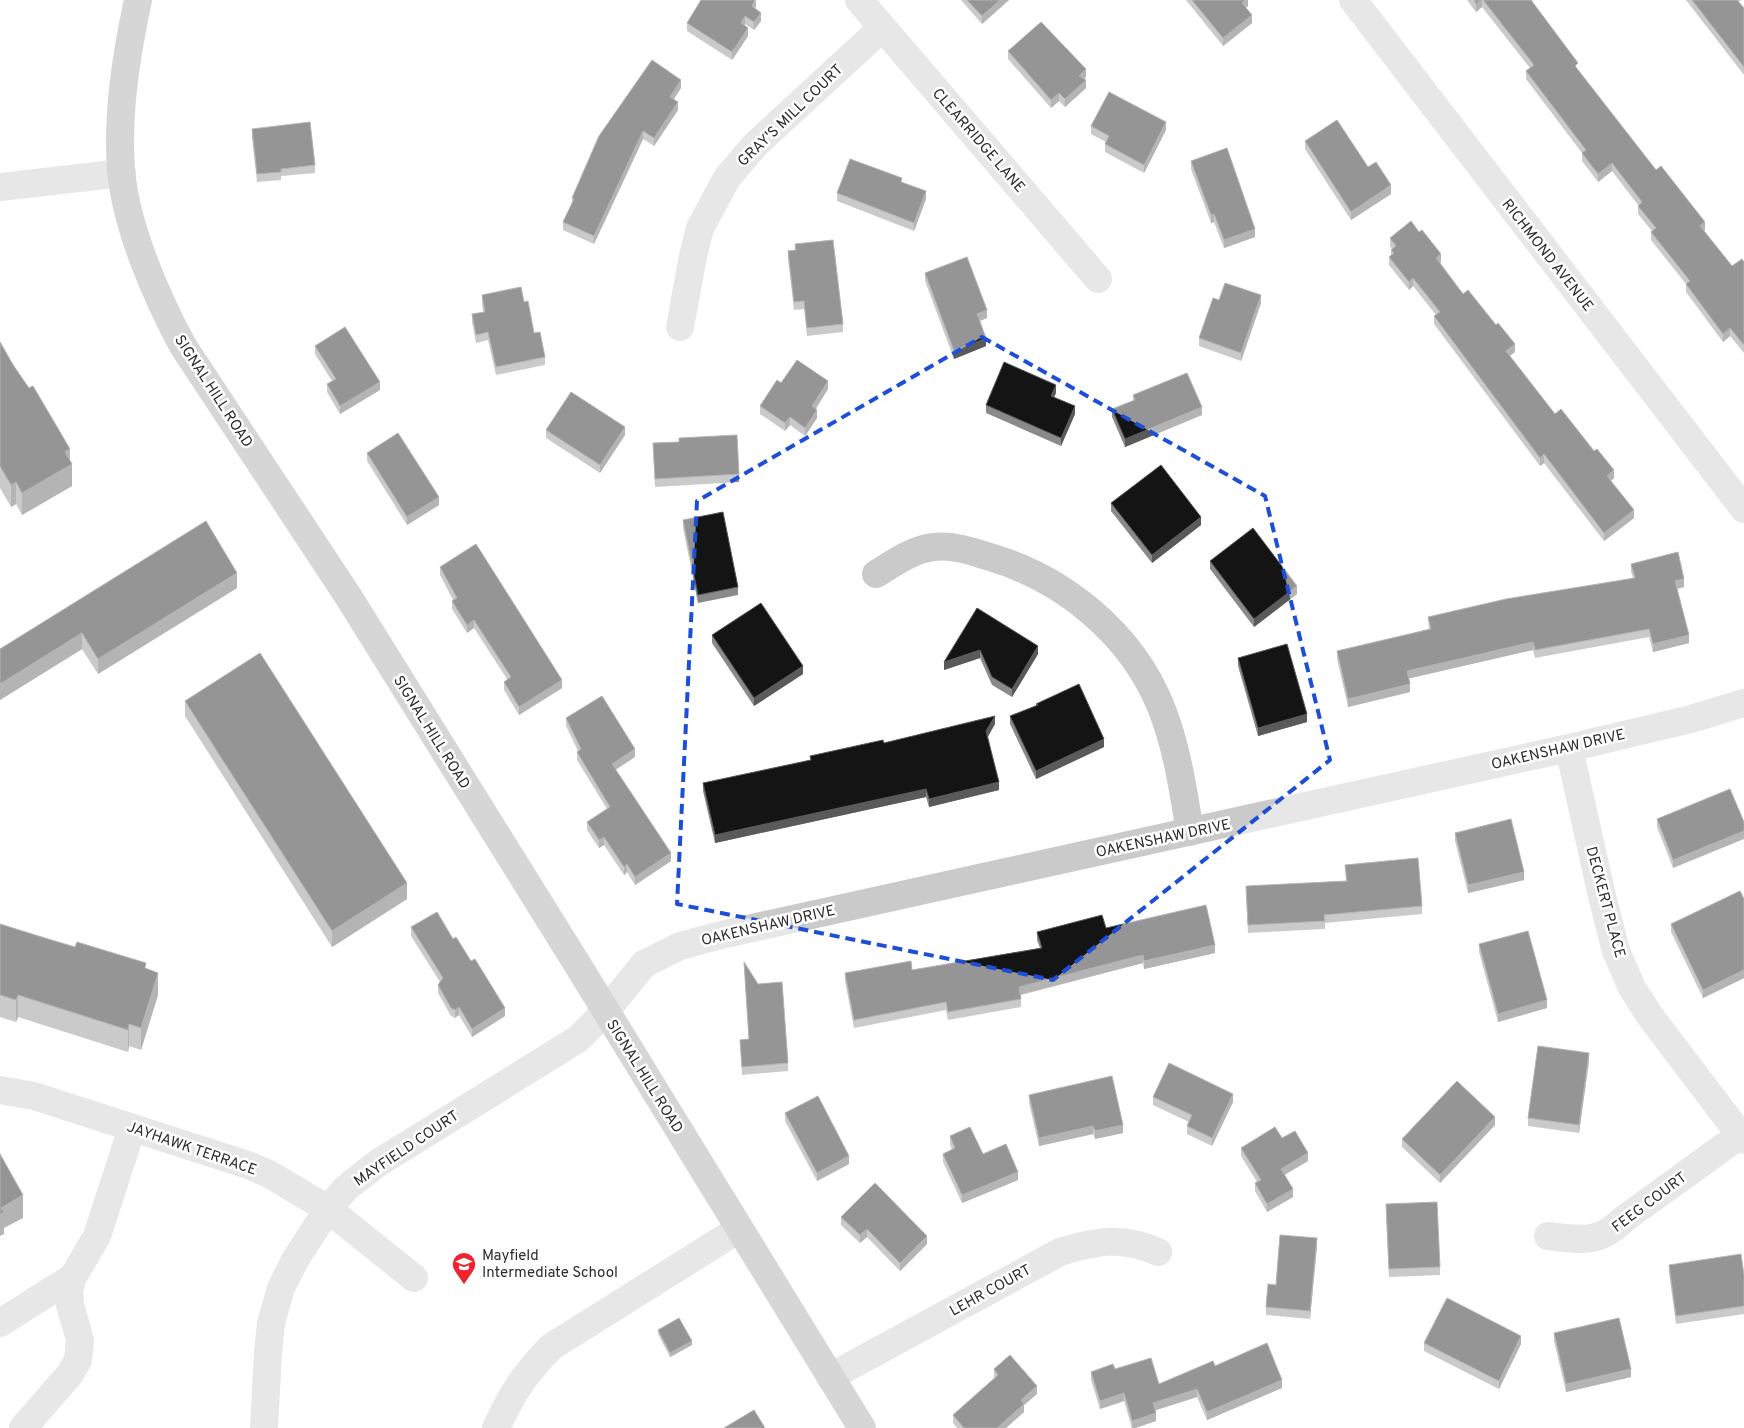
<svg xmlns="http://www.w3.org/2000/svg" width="1744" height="1428" font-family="Overpass,sans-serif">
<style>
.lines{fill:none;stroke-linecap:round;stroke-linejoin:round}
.minor{stroke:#cacaca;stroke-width:28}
.major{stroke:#a5a5a5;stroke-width:28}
.wall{fill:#8a8a8a}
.shaded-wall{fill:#5a5a5a}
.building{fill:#141414;stroke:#5a5a5a}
.marked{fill:none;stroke:#1d4ed8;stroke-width:4;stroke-dasharray:10 6;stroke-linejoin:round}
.labels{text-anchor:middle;stroke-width:5;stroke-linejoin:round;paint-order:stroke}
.street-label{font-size:15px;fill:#2d2d2d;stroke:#fff}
.poi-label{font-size:15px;fill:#2d2d2d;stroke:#fff;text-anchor:start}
</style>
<rect width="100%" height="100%" fill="#fff"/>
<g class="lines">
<!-- minor -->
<path class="minor" d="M859,0L1098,279
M1353,0L1744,509
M0,187L122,173
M680,327L693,256L700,228L727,178L755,145L882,28
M876,574C894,563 913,549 934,547C954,545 971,551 990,557C1064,579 1131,633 1161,707C1177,747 1183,789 1190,832
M1569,748L1602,896L1616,951L1632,988L1650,1016L1744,1140
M0,1090L34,1096L248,1165L269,1174L328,1209L414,1278
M1548,1236C1582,1240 1599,1244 1624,1219L1740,1135
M0,1323L73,1277
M830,1377L1060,1252C1096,1241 1122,1236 1158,1252
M23,1428L70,1374L78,1360L80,1340L70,1305L69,1291L73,1277L97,1236L132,1128
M264,1428L268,1353L271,1323L281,1288L295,1260L328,1209L346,1188L378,1163L578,1039L606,1011L644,964L680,946L725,934L1569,748L1691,719L1744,703
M496,1428C513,1392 523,1376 551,1347L739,1229"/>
<!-- major -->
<path class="major" d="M138,0C126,56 117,113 121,170C126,227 156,296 183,346L348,596L579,967L862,1428"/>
</g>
<!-- wall -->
<path class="wall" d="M961,0H1009L982,24Z
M1186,0H1248V6L1246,8L1252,23L1223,46Z
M1467,0H1531L1578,70L1656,170L1705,230L1704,231L1732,266L1744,262V353L1730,336L1723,342L1686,292V284L1651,240V232L1652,231L1638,214V205L1612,171L1598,182L1582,161V153L1526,79V71L1530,68L1482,7L1476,12Z
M1686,0H1741L1739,2L1744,8V75Z
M756,9L761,21L754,30L745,24V25L748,36L732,60L687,31V23Z
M1008,51L1086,77L1084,79L1086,88L1065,107L1059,101L1051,108L1008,59Z
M681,88L674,99L678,110L654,146L643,139L594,244L563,230V222L572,203V198Z
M1091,126L1166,130L1144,173L1105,152V144L1106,142L1091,134Z
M252,129L315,165V173L281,176V180L257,182L252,137Z
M1305,141L1368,167L1391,194L1351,220L1305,149Z
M1191,161L1255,237L1224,248L1214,222L1211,223L1191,169Z
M902,182L926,199L914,231L837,201V193Z
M1390,238L1441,262L1440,263L1463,294L1515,352L1509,356L1555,414L1614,478L1611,481L1634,518L1604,541L1544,463L1540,466L1434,324V316L1436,315L1413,286L1409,290L1389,265V257L1391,255V250L1392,249L1390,246Z
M795,244L843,324V332L807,336L804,309L794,310L788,259V251L795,250Z
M925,273L987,318L980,321L986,346L954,359L925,281Z
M482,295L524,302L534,333L545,357V365L496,375L488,340L476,343L472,322V314L483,312L482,303Z
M1219,300L1261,303L1241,361L1199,346V338Z
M0,342L70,460L72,486L22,515L16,504L11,507L0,488Z
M315,346L380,390L340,414L327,392V384L332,381L315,354Z
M781,383L828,389L816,409L817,418L805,436L790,425L785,431L760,414V406Z
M1056,393L1054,397L1075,414L1061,446L986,413V405Z
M1133,395L1202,415L1125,447L1112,417V409L1133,401Z
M546,430L625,435L600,473L546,438Z
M653,443L739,474V482L655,487Z
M367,453L439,505L407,525L367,461Z
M1111,503L1201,525L1152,563L1111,511Z
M683,520L738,587V595L698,603L683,528Z
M1210,561L1297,594L1254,627L1210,569Z
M1631,564L1684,587L1677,589L1689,643L1653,652L1649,637L1535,658L1533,650L1409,678L1410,692L1348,707L1337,659V651L1429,629L1428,617L1633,578L1631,572Z
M440,567L562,688L519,715L504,690V682L507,679L474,628L467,633L452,609V601L453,600L440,575Z
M237,588L98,674L82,649L0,700V649Z
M977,608L1038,654L1012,697L992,685L980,658L944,670Z
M712,635L803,674L754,706L712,643Z
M1238,658L1307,722L1258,736L1238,666Z
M185,701L407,899L332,947L185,716Z
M1036,704L1104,747L1036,779L1010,724V716L1036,706Z
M566,718L635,757L615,770L671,861L635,885L627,872L624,875L604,845L599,848L587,830V822L607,809L577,760V752L578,751L566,726Z
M995,724L988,737L999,790L929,807L926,797L715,843L703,791V783L810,760V756Z
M1730,789L1673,868L1657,827V819Z
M1455,833L1524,880L1468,893L1455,841Z
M1345,865L1422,906V914L1325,923V929L1248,933L1246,894L1346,881Z
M1744,899V978L1703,998L1671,932V924Z
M0,924L146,969L158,995L141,1050L129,1046L128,1052L18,1017L16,1022L0,1017Z
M411,927L453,939L505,1016L472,1037L459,1015L455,1018L451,1016L438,993V985L440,982L411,936Z
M1106,928L1215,953L1144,969L1143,963L1021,995V1007L948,1020L946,1010L854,1028L845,981V973L912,970L1040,948L1037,940V932Z
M1479,944L1547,1008L1498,1022L1479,952Z
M744,962L788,1063V1071L742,1075L740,1040L749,1039Z
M1589,1061L1579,1133L1528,1126V1118Z
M1029,1095L1123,1133L1095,1139L1093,1134L1039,1146L1029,1103Z
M1153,1097L1233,1102L1212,1146L1187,1134V1126L1189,1122L1153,1105Z
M785,1113L849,1164L817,1181L785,1121Z
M1495,1125L1440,1183L1402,1147V1139Z
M950,1136L983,1154L1018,1180L962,1203L943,1162V1154L952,1150L950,1144Z
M1282,1138L1308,1161L1284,1175L1293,1197L1267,1212L1255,1191V1183L1257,1182L1241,1156V1148Z
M1386,1212L1440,1267V1275L1389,1277Z
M841,1217L927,1244L900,1271L867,1237L860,1243L841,1225Z
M1317,1246L1310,1319L1266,1315V1307L1276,1285Z
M1669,1265L1744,1275V1314L1676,1324L1669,1273Z
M658,1330L692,1345L670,1357L658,1334Z
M1554,1333L1631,1377L1566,1392L1554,1341Z
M1424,1343L1521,1344L1499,1389L1424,1351Z
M1215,1366L1282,1388L1207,1420L1197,1397L1156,1410V1421L1135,1428H1132L1124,1401L1100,1409L1091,1380V1372L1115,1369L1159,1384Z
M994,1369L1037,1394L1024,1405V1412L1006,1428H957L953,1423V1415L995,1378L994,1377Z"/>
<!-- shaded-wall -->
<path class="shaded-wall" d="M756,0V8L752,6Z
M1000,0H1009L982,24V16Z
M1245,0H1248V6L1242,11V3Z
M1481,0H1482V7L1476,12V4Z
M761,13V21L754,30V22Z
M1252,15V23L1223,46V38Z
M745,16V24L741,31V23Z
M748,28V36L732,60V52Z
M1086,69V77L1079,84V76Z
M681,80V88L670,105V97Z
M1086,80V88L1065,107V99Z
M1059,93V101L1051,108V100Z
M678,102V110L654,146V138Z
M1166,122V130L1144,173V165Z
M643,131V139L594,244V236Z
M1612,163V171L1598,182V174Z
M1391,185V194L1351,220V212Z
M926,191V199L914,231V223Z
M1214,214V222L1211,223V215Z
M1705,222V230L1700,234V226Z
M1255,229V237L1224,248V240Z
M1441,254V262L1436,266V258Z
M1413,278V286L1409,290V282Z
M1261,295V303L1241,361V353Z
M987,310V318L977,322V314Z
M1730,328V336L1723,342V334Z
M986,338V346L954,359V351Z
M1515,344V352L1506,359V351Z
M828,381V389L812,414V406Z
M380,382V390L340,414V406Z
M1056,385V393L1051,404V396Z
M1075,406V414L1061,446V438Z
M1202,407V415L1125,447V439Z
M817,410V418L805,436V428Z
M790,417V425L785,431V423Z
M625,427V435L600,473V465Z
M70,449V465L72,464V486L22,515V493L65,452Z
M1544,454V463L1540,466V458Z
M1614,470V478L1607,484V476Z
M16,482V504L11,507V485Z
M439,497V505L407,525V517Z
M1634,510V518L1604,541V533Z
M1201,517V525L1152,563V555Z
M237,573V588L98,674V659Z
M1684,579V587L1675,589V581Z
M1297,586V594L1254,627V619Z
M474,620V628L467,633V625Z
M82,633V649L0,700V684Z
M1689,635V643L1653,652V644Z
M1533,642V650L1407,679V671Z
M1038,646V654L1012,697V689Z
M980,650V658L944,670V662Z
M803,666V674L754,706V698Z
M562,680V688L519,715V707Z
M1410,684V692L1348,707V699Z
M1307,714V722L1258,736V728Z
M995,716V724L986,739V731Z
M1104,739V747L1036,779V771Z
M635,749V757L612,772V764Z
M999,782V790L929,807V799Z
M926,789V797L715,843V835Z
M1744,831V839L1673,868V860Z
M604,837V845L599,848V840Z
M671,853V861L635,885V877Z
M627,864V872L624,875V867Z
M1524,872V880L1468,893V885Z
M407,883V899L332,947V931Z
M1215,945V953L1144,969V961Z
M1143,955V963L1019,995V987Z
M1744,970V978L1703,998V990Z
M158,973V995L141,1050V1028Z
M18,995V1017L16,1022V1000Z
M1547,1000V1008L1498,1022V1014Z
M459,1007V1015L455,1018V1010Z
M505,1008V1016L472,1037V1029Z
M129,1024V1046L128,1052V1030Z
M1589,1053V1061L1579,1133V1125Z
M1233,1094V1102L1212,1146V1138Z
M1495,1117V1125L1440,1183V1175Z
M1123,1125V1133L1095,1139V1131Z
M1093,1126V1134L1039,1146V1138Z
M1308,1153V1161L1281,1177V1169Z
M849,1156V1164L817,1181V1173Z
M1018,1172V1180L962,1203V1195Z
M1293,1189V1197L1267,1212V1204Z
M23,1195V1218L4,1228V1234L0,1236V1214L1,1208Z
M867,1229V1237L860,1243V1235Z
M927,1236V1244L900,1271V1263Z
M1317,1238V1246L1310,1319V1311Z
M1521,1336V1344L1499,1389V1381Z
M692,1341V1345L670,1357V1353Z
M1631,1369V1377L1566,1392V1384Z
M1282,1380V1388L1207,1420V1412Z
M1037,1386V1394L1024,1405V1412L1006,1428H997L1021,1400Z
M1197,1389V1397L1153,1411V1403Z
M1124,1393V1401L1100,1409V1401Z
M1156,1413V1421L1135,1428H1132V1421Z"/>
<!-- building -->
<path class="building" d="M701,0H755L752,6L761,13L754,22L745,16L741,23L748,28L732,52L687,23Z
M967,0H1000L982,16Z
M1192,0H1245L1242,3L1252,15L1223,38Z
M1474,0H1481L1476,4Z
M1483,0H1531L1578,63L1575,66L1656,170L1661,166L1705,222L1700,226L1732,266L1742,259L1744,262V345L1730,328L1723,334L1686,284L1690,281L1651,232L1656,228L1638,206L1642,202L1612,163L1598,174L1582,153L1586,150L1526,71L1534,65Z
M1692,0H1737L1744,8V67Z
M1041,22L1086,69L1079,76L1086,80L1065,99L1059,93L1051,100L1008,51Z
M652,60L681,80L670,97L678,102L654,138L643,131L594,236L563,222L574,199L572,198L599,136Z
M1109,92L1166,122L1144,165L1105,144L1109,136L1091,126Z
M1337,120L1368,167L1376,162L1391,185L1351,212L1305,141Z
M310,122L315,165L281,169V172L257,174L252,129Z
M1227,148L1255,229L1224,240L1214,214L1211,215L1191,161Z
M850,159L902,178L901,182L926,191L914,223L837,193Z
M1411,221L1419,232L1422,230L1441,254L1436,258L1463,294L1468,290L1496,325L1498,323L1515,344L1506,351L1555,414L1561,409L1594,451L1597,449L1614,470L1607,476L1634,510L1604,533L1544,454L1540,458L1434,316L1440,312L1413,278L1409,282L1389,257L1394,253L1391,250L1396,246L1390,238Z
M833,240L843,324L807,328L804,301L794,302L788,251L796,250L795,244Z
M967,257L987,310L977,314L986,338L954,351L925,273Z
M1225,283L1261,295L1241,353L1199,338L1213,298L1219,300Z
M521,287L524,302L528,301L534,333L540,332L545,357L496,367L488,332L476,335L472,314L485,312L482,295Z
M345,327L380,382L340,406L327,384L336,379L315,346Z
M0,342L13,365L29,388L33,386L70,449L65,452L72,464L22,493L16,482L11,485L0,466Z
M797,360L828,381L812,406L817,410L805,428L790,417L785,423L760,406L777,380L781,383Z
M1004,362L1056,385L1051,396L1075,406L1061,438L986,405Z
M1187,373L1202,407L1125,439L1112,409L1135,400L1133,395Z
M571,392L625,427L600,465L546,430Z
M398,433L439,497L407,517L367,453Z
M737,435L739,474L655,479L653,443L679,442V438Z
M1161,465L1201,517L1152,555L1111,503Z
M723,512L738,587L698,595L683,520Z
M206,521L237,573L98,659L82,633L0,684V649Z
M1253,528L1297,586L1254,619L1210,561Z
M476,544L562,680L519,707L504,682L511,677L474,620L467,625L452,601L457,598L440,567Z
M1678,552L1684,579L1675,581L1689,635L1653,644L1649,629L1535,650L1533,642L1407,671L1410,684L1348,699L1337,651L1431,629L1428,617L1506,599L1635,578L1631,564Z
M761,603L803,666L754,698L712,635Z
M977,608L1038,646L1012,689L992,677L980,650L944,662Z
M1287,644L1307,714L1258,728L1238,658Z
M260,653L407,883L332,931L185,701Z
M1079,684L1104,739L1036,771L1010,716L1038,705L1036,704Z
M602,696L635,749L612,764L671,853L635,877L627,864L624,867L604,837L599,840L587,822L610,807L577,752L581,749L566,718Z
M995,716L986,731L999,782L929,799L926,789L715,835L703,783L811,760L810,756L883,740L884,743Z
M1730,789L1744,822V831L1673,860L1657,819Z
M1511,819L1524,872L1468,885L1455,833Z
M1418,858L1422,906L1324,915L1325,921L1248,925L1246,886L1347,881L1345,865Z
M1740,891L1744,899V970L1703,990L1671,924Z
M1206,905L1215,945L1144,961L1143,955L1019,987L1021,999L948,1012L946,1002L854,1020L845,973L911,961L912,970L1042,948L1037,932L1102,915L1106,928Z
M437,912L453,939L456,937L471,961L475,959L505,1008L472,1029L459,1007L455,1010L451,1008L438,985L443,978L411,927Z
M0,924L48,939L75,947L77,942L146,963L145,968L158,973L141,1028L129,1024L128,1030L18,995L16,1000L0,995Z
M1528,931L1547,1000L1498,1014L1479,944Z
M744,962L758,984L782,982L788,1063L742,1067L740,1040L749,1039Z
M1538,1046L1589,1053L1579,1125L1528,1118Z
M1169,1063L1233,1094L1212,1138L1187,1126L1192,1115L1153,1097Z
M1112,1076L1123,1125L1095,1131L1093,1126L1039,1138L1029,1095Z
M1457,1081L1495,1117L1440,1175L1402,1139Z
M818,1096L849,1156L817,1173L785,1113Z
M970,1127L983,1154L1006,1144L1018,1172L962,1195L943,1154L955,1148L950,1136Z
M1275,1127L1282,1138L1295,1131L1308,1153L1281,1169L1293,1189L1267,1204L1255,1183L1261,1180L1241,1148Z
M0,1154L23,1195L1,1208L4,1212L0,1214Z
M875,1183L927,1236L900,1263L867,1229L860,1235L841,1217Z
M1437,1202L1440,1267L1389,1269L1386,1204Z
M1280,1235L1317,1238L1310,1311L1266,1307L1268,1284L1276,1285Z
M1741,1254L1744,1275V1306L1676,1316L1669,1265Z
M1447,1298L1521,1336L1499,1381L1424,1343Z
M679,1318L692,1341L670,1353L658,1330Z
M1619,1318L1631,1369L1566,1384L1554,1333Z
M1267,1343L1282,1380L1207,1412L1197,1389L1153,1403L1156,1413L1132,1421L1124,1393L1100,1401L1091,1372L1113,1364L1115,1369L1151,1358L1159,1384L1213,1361L1215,1366Z
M1010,1355L1037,1386L1021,1400L1024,1404L997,1428H964L953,1415L998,1375L994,1369Z
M754,1410L765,1428H724Z"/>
<!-- marked area -->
<path d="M0 0H1744V1428H0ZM982,337L1265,496L1330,760L1053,980L677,904L697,501Z" fill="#fff" fill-opacity=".55" fill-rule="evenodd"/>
<path class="marked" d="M982,337L1265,496L1330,760L1053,980L677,904L697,501Z"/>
<!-- icons -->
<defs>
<g id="school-pin" transform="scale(1.25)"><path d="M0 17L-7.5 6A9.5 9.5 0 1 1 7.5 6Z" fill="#f0232e" stroke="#fff"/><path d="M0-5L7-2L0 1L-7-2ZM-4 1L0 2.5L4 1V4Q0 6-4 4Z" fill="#fff"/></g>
</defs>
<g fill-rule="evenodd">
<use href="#school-pin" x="464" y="1264"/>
</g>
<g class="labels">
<!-- street labels -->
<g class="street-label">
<text transform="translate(790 115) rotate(-44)" y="5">GRAY'S MILL COURT</text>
<text transform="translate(979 140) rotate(49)" y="5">CLEARRIDGE LANE</text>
<text transform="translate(1548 255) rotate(52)" y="5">RICHMOND AVENUE</text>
<text transform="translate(214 391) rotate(57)" y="5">SIGNAL HILL ROAD</text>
<text transform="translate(432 732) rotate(58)" y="5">SIGNAL HILL ROAD</text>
<text transform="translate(1558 749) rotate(-13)" y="5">OAKENSHAW DRIVE</text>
<text transform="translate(1163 838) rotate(-12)" y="5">OAKENSHAW DRIVE</text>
<text transform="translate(1606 902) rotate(75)" y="5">DECKERT PLACE</text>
<text transform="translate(768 925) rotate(-13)" y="5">OAKENSHAW DRIVE</text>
<text transform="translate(645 1076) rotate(58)" y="5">SIGNAL HILL ROAD</text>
<text transform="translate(192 1148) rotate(19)" y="5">JAYHAWK TERRACE</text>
<text transform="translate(406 1148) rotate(-34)" y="5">MAYFIELD COURT</text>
<text transform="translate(1649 1202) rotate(-37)" y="5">FEEG COURT</text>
<text transform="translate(990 1290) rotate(-29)" y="5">LEHR COURT</text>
</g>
<!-- poi labels -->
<g class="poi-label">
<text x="482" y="1260">Mayfield<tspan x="482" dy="17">Intermediate School</tspan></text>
</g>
</g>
</svg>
